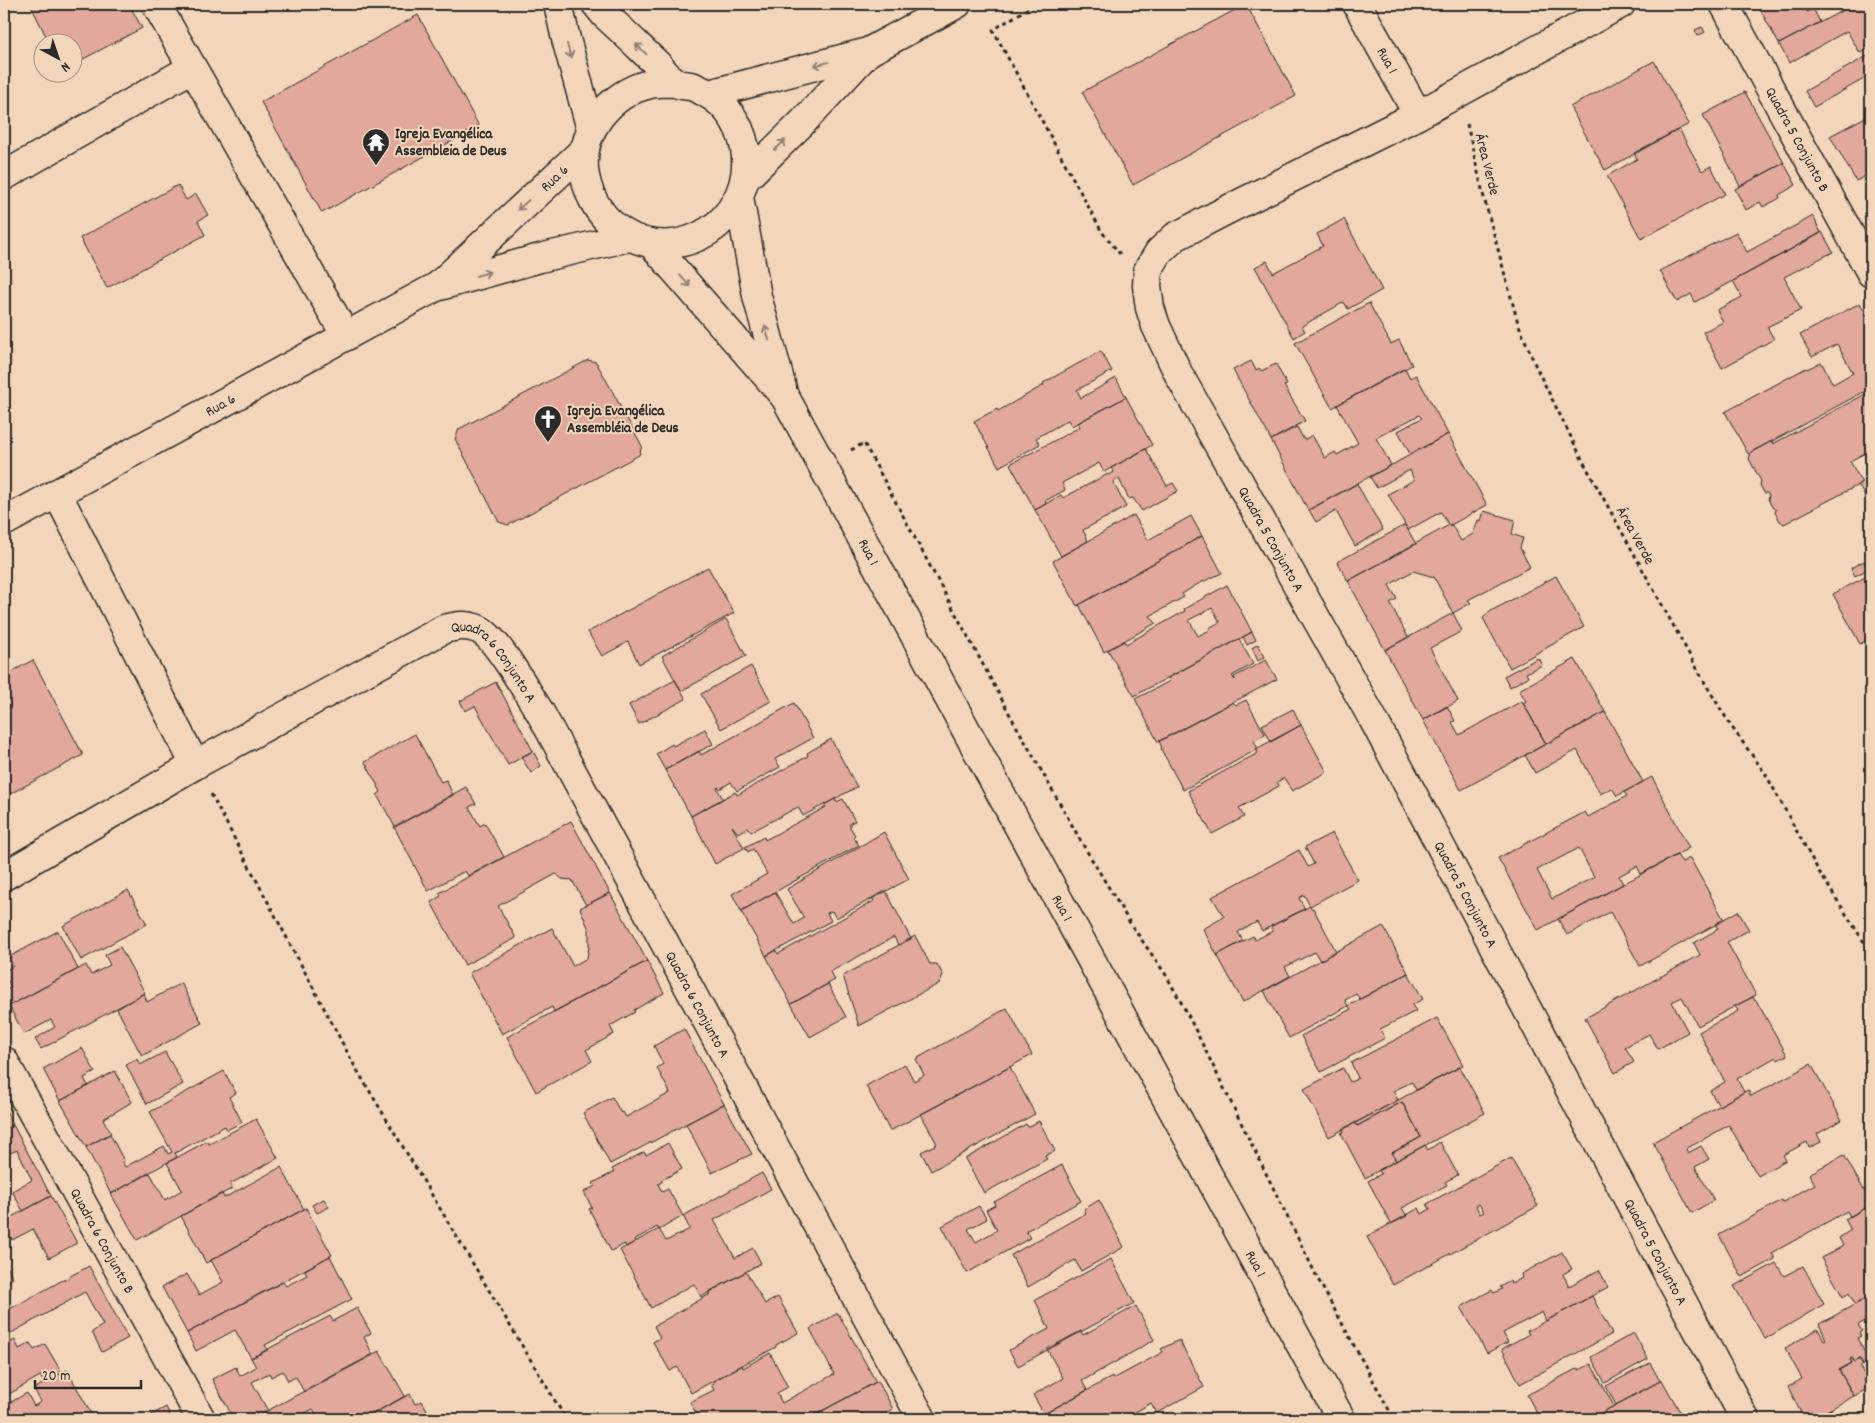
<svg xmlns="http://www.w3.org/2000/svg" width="1875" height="1423" font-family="Dekko,sans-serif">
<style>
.building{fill:#e1a89b;stroke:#2b2b2b;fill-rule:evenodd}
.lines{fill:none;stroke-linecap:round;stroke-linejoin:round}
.minor-casing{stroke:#2b2b2b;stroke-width:31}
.tertiary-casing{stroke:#2b2b2b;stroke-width:31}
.path{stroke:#2b2b2b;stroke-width:3;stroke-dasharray:4 4;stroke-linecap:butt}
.minor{stroke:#f3d6b9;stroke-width:28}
.tertiary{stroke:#f3d6b9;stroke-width:28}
.oneway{stroke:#8f8072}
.labels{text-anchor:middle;stroke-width:4;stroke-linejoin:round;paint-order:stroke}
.street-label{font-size:15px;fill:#2b2b2b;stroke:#f3d6b9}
.poi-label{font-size:15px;font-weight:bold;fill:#2b2b2b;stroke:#f3d6b9;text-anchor:start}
</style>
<rect width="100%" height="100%" fill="#f3d6b9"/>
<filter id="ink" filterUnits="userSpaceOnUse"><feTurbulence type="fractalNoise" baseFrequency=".02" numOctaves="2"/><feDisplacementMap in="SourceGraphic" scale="10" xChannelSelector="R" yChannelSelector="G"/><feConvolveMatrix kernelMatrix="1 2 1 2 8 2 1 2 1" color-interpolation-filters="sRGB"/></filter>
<g filter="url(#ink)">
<!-- building -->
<path class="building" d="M30,4H129L142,28L72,65V42H49Z
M1246,4L1296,96L1133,185L1082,92Z
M1757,4H1803L1807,12L1813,8L1820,22L1779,44Z
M1855,4H1871V47L1860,53L1847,31L1789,63L1779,44Z
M418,15L479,126L322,213L261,102Z
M1702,27L1705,32L1698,36L1695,30Z
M1871,54V75L1814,107L1805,91Z
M1654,61L1689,124L1605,170L1570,107Z
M1745,92L1784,163L1740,186L1703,115Z
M1871,114V173L1856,181L1830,136Z
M1679,129L1702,171L1711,166L1725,194L1641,239L1607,176L1637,159L1634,153Z
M1784,163L1796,185L1779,195L1780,198L1763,207L1760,202L1746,210L1735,189Z
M178,185L186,200L196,194L208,215L198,221L205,235L107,288L80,238Z
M1813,216L1821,233L1695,302L1691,294L1677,302L1660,271L1736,232L1747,252Z
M1344,219L1382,290L1348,309L1344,302L1302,326L1305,331L1294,338L1255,267L1267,261L1273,273L1323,246L1317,234Z
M1822,232L1833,252L1784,277L1801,310L1767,327L1774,339L1722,368L1703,332L1723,322L1717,310L1742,297L1733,281Z
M1369,303L1391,344L1399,340L1412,365L1332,408L1295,343Z
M1860,303L1871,323V388L1748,454L1725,412L1806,368L1807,369L1821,362L1833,384L1853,373L1837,344L1812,357L1800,335Z
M1101,351L1112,371L1077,390L1081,398L1116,378L1126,397L1072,426L1068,420L1036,438L1040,444L999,467L974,421L997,409L998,411L1044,385L1043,383Z
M588,360L596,362L604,376L642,446L639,455L508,525L499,522L455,439L459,429Z
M1251,361L1256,370L1259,368L1261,371L1276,364L1287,385L1284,386L1305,421L1271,440L1233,370Z
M1405,368L1410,378L1416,375L1448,434L1410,454L1398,431L1422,418L1419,415L1376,438L1391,465L1308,510L1271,440L1297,427L1304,440L1312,435L1325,458L1335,452L1337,455L1358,443L1337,405Z
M1871,391V450L1850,461L1862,483L1784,524L1780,521L1775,513L1776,510L1772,507L1768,499L1769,496L1767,493H1764L1760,485L1761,481L1749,459L1751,452L1772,441L1773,444Z
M1126,397L1152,445L1104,472L1099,463L1062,483L1065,490L1045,501L1046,504L1035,510L1010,464L1080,427L1078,423Z
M1448,434L1487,505L1449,526L1441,512L1408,530L1388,494L1414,480L1410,470L1377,488L1370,477Z
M1146,449L1167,486L1173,483L1178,491L1142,511L1133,498L1129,499L1119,479L1113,482L1126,507L1083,530L1088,541L1061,556L1035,510L1061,495L1063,498L1108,474L1109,475L1114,472L1111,468Z
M1871,478V508L1858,484Z
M1357,484L1383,530L1355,546L1336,511L1316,522L1309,510Z
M1484,511L1515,520L1512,534L1523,538L1520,548L1530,567L1468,600L1471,603L1453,613L1434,577L1413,571L1389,585L1397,599L1390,603L1408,637L1385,650L1348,581L1451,524L1461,541L1473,534L1478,520L1481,521Z
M1134,515L1148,540L1191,516L1202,536L1077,606L1053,561Z
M1405,525L1416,544L1348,581L1337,562Z
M1202,536L1222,573L1198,584L1182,594L1184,597L1150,616L1156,623L1104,652L1079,605Z
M1864,561L1868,569L1855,576L1851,568Z
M708,567L734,613L639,664L628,642L602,656L588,632Z
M1871,574V638L1860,644L1833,594Z
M1556,576L1584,627L1510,668L1483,618L1491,611Z
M1227,585L1252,632L1134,696L1108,650L1124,641L1126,644L1185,611L1184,609ZM1212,608L1220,622L1209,628L1210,630L1198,636L1189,620Z
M1453,613L1462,631L1430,648L1458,701L1423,720L1385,650Z
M726,619L746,656L681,691L662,656Z
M1252,632L1256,640L1247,645L1243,637Z
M1239,639L1253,664L1232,676L1235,680L1234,677L1266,660L1277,679L1158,742L1135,699L1170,681L1168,678Z
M1258,644L1265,657L1258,661L1252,648Z
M1538,658L1542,665L1526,673L1528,677L1510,687L1504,676Z
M1575,659L1605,712L1546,744L1523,703L1526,701L1519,690Z
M33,660L83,755L4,797V676Z
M751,666L771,701L721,729L701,694Z
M675,680L686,699L639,724L629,705Z
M496,682L533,751L508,765L475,706L465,711L460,701Z
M1246,700L1265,734L1254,741L1258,749L1183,790L1161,749L1162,748L1159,741L1233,702L1236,705Z
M1522,701L1546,744L1461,790L1423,720L1447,706L1455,721L1452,722L1459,735Z
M794,703L813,738L775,759L780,767L737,791L731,782L720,789L718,787L717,788L723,799L691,816L665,770L699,751L701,755Z
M1293,709L1301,725L1271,742L1262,725Z
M1605,712L1643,782L1617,796L1612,788L1600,794L1577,750L1535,773L1525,755Z
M1301,725L1327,772L1292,791L1284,778L1277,782L1279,786L1239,808L1244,817L1212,834L1188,791L1258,753L1256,749Z
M705,729L713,744L665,770L656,754L672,744L673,746Z
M415,734L441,782L446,780L453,795L395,827L377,795L381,792L365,762Z
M831,739L857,787L803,816L798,807L751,832L748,828L738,833L732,826L744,848L715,864L691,816L735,792L737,795L808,756L807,753Z
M533,751L541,766L531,773L521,757Z
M1652,777L1689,848L1641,874L1637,866L1619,876L1623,884L1538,930L1498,858L1585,812L1588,817L1627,796L1624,792ZM1579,848L1594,877L1552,899L1537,870Z
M466,787L476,804L469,807L480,826L485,823L504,857L468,876L465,871L428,891L394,827Z
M835,799L836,802L843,799L855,821L850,823V827L855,835L853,837L859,845L741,911L732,894L767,874L753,849L748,852L745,847L764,837L765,840L826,807L824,805Z
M571,821L610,893L586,905L572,880L562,879L556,874L498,906L516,938L465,965L431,902L441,896L439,893L466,878Z
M884,832L909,879L836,918L832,911L827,913L831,921L766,956L741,911L775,892L794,924L804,918L787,889Z
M1332,833L1358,880L1310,906L1304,895L1299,898L1305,909L1262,931L1257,922L1238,932L1243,941L1217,955L1203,929L1224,917L1212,897L1299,850L1308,867L1314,864L1305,847Z
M1677,855L1682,862L1690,858L1724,920L1640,966L1610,912L1567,935L1558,919Z
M128,890L147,924L81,960L63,926Z
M886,891L911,939L898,945L894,937L830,972L835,980L791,1004L766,956L776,950L778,954L874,901L872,898Z
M610,893L647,961L554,1012L552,1007L502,1034L469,973L552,928L573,966L587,958L589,947V930L580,908Z
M1310,906L1312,909L1313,908L1336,951L1320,961L1315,952L1285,967L1290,976L1243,1002L1217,955L1253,936L1255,940L1273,931L1271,926Z
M1738,911L1749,930L1727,942L1756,995L1698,1026L1682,997L1672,1002L1688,1032L1658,1049L1649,1034L1625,1047L1634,1062L1615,1073L1585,1018L1700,955L1694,943L1718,929L1715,924Z
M1383,926L1408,973L1360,999L1356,994L1345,1000L1348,1006L1289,1038L1264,991Z
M58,931L78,969L9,1006L4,996V991L11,987L4,974V971L13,966L9,957Z
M915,936L930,964H937L943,975L940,983L859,1026L843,976Z
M120,947L145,993L41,1049L35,1039L55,1027L51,1020L24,1034L9,1006L86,965L91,975L110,965L105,955Z
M647,961L664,993L634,1010L635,1012L610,1026L614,1034L586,1050L592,1061L536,1092L507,1037Z
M1408,973L1423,999L1412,1005L1416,1011L1380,1029L1385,1038L1321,1072L1301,1036L1351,1009L1348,1006Z
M181,983L202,1023L142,1056L117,1009L144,993L147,1002Z
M828,984L846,1017L810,1037L791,1004Z
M1753,997L1755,1001L1756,1000L1787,1055L1778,1060L1776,1057L1737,1079L1744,1092L1719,1106L1710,1091L1725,1082L1699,1032L1738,1011L1735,1006Z
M1007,1008L1032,1055L890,1131L866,1086L905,1064L914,1081L924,1075L916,1059Z
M1437,1018L1463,1065L1416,1090L1412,1082L1393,1091L1398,1100L1329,1137L1304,1089L1343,1068L1350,1082L1355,1080L1358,1078L1351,1063Z
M684,1029L724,1104L610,1164L583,1113L612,1097L621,1113L623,1112L626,1117L670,1093L657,1068L663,1064L654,1046Z
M82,1048L95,1072L84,1078L88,1086L60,1101L43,1069Z
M165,1052L183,1084L147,1104L126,1065L137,1059L140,1065Z
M1811,1064L1842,1120L1817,1134L1821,1142L1809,1148L1807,1142L1783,1155L1786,1160L1758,1176L1729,1125L1686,1149L1688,1153L1701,1146L1709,1159L1695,1167L1714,1200L1692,1213L1653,1142L1744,1092L1748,1090L1751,1096Z
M1010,1067L1035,1114L931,1171L921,1152L937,1144L921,1114Z
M1460,1067L1485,1113L1396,1161L1392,1153L1421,1137L1402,1102L1357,1126L1355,1123Z
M115,1071L132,1102L103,1119L111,1133L86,1147L60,1101Z
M224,1071L236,1093L229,1097L242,1122L227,1130L225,1126L175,1153L177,1157L111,1194L86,1147L110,1134L124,1161L122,1162L125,1167L164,1146L168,1154L172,1152L150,1112Z
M1402,1102L1421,1137L1392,1153L1396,1161L1365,1178L1341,1133L1344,1132L1342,1129L1355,1123L1357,1126Z
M724,1104L752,1154L712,1173L686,1124Z
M4,1107L13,1125L4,1130Z
M256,1119L278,1158L230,1184L233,1188L137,1240L111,1194L150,1173L165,1200L182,1190L167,1163L207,1141L209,1144Z
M1039,1121L1055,1151L1045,1156L1047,1159L984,1193L965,1159L1026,1124L1028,1127Z
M13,1125L51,1196L23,1211L12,1191L32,1180L17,1150L4,1156V1130Z
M1440,1142L1458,1175L1445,1182L1447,1185L1402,1208L1407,1216L1391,1224L1368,1181L1381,1174L1379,1170L1425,1145L1428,1150Z
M668,1143L682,1169L662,1180V1182L658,1184L662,1192L668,1189L683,1216L659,1230L657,1227L634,1240L635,1242L626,1247L625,1244L611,1251L589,1209L592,1208L584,1192L595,1186L593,1183L614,1172L612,1169L644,1152L646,1155Z
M1844,1155L1869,1199L1866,1202L1868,1206L1850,1217L1847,1211L1772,1253L1775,1259L1742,1277L1719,1235L1782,1200L1783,1202L1815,1184L1809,1174Z
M1511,1158L1538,1206L1393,1285L1367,1237L1419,1208L1422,1214L1430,1209L1427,1204ZM1479,1204L1484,1212L1480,1214L1476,1206Z
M1062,1165L1081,1201L1026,1231L1030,1238L967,1273L942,1226L979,1206L987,1219L968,1229L976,1242L997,1230L986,1210L995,1205L994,1202Z
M281,1167L304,1209L206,1263L181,1216L222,1193L224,1198Z
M762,1173L771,1189L714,1220L735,1258L753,1248L761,1263L701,1297L694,1284L651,1308L620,1250L659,1229L666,1241L690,1229L683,1216Z
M51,1196L77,1243L49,1258L33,1229L12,1240L11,1237L4,1241V1221Z
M324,1199L329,1207L317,1213L312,1205Z
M1099,1200L1124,1247L1081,1271L1075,1260L1028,1287L1011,1255L1086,1213L1084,1209Z
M1869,1206L1871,1211V1295L1855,1305L1849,1293L1843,1297L1821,1258L1843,1246L1839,1238L1851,1230L1845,1219Z
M306,1208L332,1255L187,1333L162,1287L187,1274L199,1295L223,1282L211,1260Z
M1562,1252L1572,1269L1563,1274L1569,1286L1599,1270L1608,1287L1546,1321L1542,1312L1503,1333L1508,1342L1487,1353L1461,1307L1492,1290L1494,1293L1502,1289L1500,1287L1510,1281L1511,1284L1522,1278L1521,1274Z
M330,1256L352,1299L265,1345L268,1350L251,1358L235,1330L196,1351L187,1333L283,1282L286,1286L307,1275L305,1270Z
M1111,1259L1134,1303L1018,1366L1009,1350L1049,1329L1035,1300Z
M4,1260L13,1278L4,1283Z
M1776,1263L1784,1276L1803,1266L1824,1304L1765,1339L1734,1286Z
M89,1266L128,1338L102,1352L92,1332L103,1325L85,1292L4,1337L7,1344L15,1340L19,1349L30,1343L34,1350L45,1344L62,1373L44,1383L40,1376L4,1397V1312Z
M746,1272L765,1304L778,1297L798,1333L776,1345V1347L691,1393L677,1367L670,1371L653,1342L660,1338L654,1326L710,1294L708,1292Z
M1592,1296L1612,1334L1520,1384L1502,1349L1529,1334L1527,1331Z
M1865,1299L1868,1307L1871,1305V1318L1858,1325L1862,1331L1859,1333L1861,1336L1857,1338L1870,1362L1863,1366L1860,1359L1855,1362L1852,1358L1850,1359L1852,1363L1839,1370L1854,1396L1812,1419H1804L1788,1387L1802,1379L1785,1348L1818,1329L1824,1340L1826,1339L1819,1324Z
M1136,1306L1154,1340L1082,1381L1087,1390L1044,1414L1033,1395L1063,1378L1047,1349L1081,1331L1083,1335Z
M357,1308L371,1333L364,1337L373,1355L304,1392L296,1377L288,1381L283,1371L271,1377L269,1373L252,1382L268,1411L252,1419H234L212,1379L236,1367L240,1376L256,1367L251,1358L330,1316L333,1321Z
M838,1313L876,1382L807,1419H699L690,1402L714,1390L711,1385L714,1384L713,1381L742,1365L743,1368L770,1353L788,1387L777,1393L782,1403L834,1374L810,1329Z
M1871,1323V1338L1865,1326Z
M1634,1333L1648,1359L1605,1383L1591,1357Z
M1179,1340L1204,1387L1157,1413L1151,1403L1132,1414L1135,1419H1047L1044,1414L1112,1377L1113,1379L1163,1352L1161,1349Z
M379,1351L405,1396L363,1419H319L313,1409L294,1419H252Z
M1852,1358L1855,1362L1860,1359L1863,1365L1860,1367L1871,1387L1854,1396L1839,1370L1852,1363L1850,1359Z
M1650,1363L1660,1381L1616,1405L1606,1386Z
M1591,1364L1614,1406L1590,1419H1540L1527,1395L1578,1368L1579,1370Z
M67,1370L94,1419H4V1406L27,1393L34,1406L41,1402L34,1389Z
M1662,1380L1684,1419H1590Z
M878,1381L893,1409L874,1419H865L862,1413L851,1419H807Z
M410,1394L415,1404L422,1401L432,1419H363Z
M166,1407L172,1419H144Z
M1831,1409L1837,1419H1812Z"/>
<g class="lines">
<!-- minor casing -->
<g class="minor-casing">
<g id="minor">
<path d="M156,4L346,336"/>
<path id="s1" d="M1357,4L1418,115"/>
<path id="s2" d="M1621,4L1418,115L1225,211L1175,237L1159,252L1148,270L1147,286L1150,308L1156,326L1179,375L1373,719L1745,1419"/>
<path id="s3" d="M1724,4L1871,273"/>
<path d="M4,176L192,68"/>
<path d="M57,493L195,765"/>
<path id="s4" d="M4,876L195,765L444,629C457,626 466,624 478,629C496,636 528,694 540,712L922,1419"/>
<path id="s5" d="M4,1061L201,1419"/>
</g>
</g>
<!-- tertiary casing -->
<g class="tertiary-casing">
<g id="tertiary">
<path d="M558,4L566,39L591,129"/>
<path d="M596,4L605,15C623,31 640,48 657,64C663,70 669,79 676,83C681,86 689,85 694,87C706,92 720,101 728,111C764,157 744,221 690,240C642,256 594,225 585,176C577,134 609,93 650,84C658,82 668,83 676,83"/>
<path d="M709,94L868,52L957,4"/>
<path d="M745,179L801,124L868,52"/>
<path d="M739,197L757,296L782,388"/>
<path id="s6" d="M652,244L785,397L1341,1419"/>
<path id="s7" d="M440,284L585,149"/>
<path id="s8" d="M4,522L436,287L540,258L629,237"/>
</g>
</g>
<!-- path -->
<path class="path" d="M1035,4L993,30L1102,232L1120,254
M1467,124L1483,194L1518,323L1536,367L1584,463L1705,683L1731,726L1765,773L1818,870L1871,953
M851,450L864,443L1009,713L1082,843L1130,923L1166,975L1188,1015L1319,1281L1394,1419
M211,794L354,1065L566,1419"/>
<!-- minor -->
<use href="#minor" class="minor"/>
<!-- tertiary -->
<use href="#tertiary" class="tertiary"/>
</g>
<!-- one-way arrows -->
<defs><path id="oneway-shaft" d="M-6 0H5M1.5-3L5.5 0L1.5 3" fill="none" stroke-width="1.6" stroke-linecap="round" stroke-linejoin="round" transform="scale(1.25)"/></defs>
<g class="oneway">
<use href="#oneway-shaft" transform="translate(641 49) rotate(-136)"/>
<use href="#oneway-shaft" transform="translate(569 51) rotate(74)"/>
<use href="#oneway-shaft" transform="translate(821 64) rotate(166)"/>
<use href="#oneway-shaft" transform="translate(780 145) rotate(-44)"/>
<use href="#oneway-shaft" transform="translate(523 205) rotate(138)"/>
<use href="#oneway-shaft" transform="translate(483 274) rotate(-16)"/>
<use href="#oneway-shaft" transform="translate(685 281) rotate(49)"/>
<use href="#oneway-shaft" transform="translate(767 333) rotate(-106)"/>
</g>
</g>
<!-- icons -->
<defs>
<g id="temple-pin" transform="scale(1.4375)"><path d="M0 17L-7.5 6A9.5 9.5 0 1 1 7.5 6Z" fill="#2b2b2b" stroke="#f3d6b9"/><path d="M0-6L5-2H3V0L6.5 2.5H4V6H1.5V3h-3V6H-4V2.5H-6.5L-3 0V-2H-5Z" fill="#fff"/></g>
<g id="church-pin" transform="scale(1.4375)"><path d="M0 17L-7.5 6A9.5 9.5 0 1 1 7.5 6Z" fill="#2b2b2b" stroke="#f3d6b9"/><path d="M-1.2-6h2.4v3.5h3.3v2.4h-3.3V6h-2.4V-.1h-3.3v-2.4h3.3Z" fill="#fff"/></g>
</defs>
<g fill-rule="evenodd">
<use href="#temple-pin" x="376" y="142"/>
<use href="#church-pin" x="548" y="419"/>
</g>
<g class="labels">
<!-- street labels -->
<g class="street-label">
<text dy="5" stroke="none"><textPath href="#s1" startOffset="64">Rua 1</textPath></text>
<text dy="5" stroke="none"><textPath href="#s3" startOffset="154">Quadra 5 Conjunto B</textPath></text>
<text transform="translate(1488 164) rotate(76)" y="5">Área Verde</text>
<text dy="5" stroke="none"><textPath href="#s7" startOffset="156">Rua 6</textPath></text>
<text dy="5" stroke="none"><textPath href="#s8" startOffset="246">Rua 6</textPath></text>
<text transform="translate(1636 535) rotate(61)" y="5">Área Verde</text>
<text dy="5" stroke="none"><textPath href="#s2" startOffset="846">Quadra 5 Conjunto A</textPath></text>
<text dy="5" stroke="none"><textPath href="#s6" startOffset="379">Rua 1</textPath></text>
<text dy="5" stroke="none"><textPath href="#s4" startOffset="571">Quadra 6 Conjunto A</textPath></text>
<text dy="5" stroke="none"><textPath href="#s2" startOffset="1251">Quadra 5 Conjunto A</textPath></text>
<text dy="5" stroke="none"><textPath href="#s6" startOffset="784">Rua 1</textPath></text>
<text dy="5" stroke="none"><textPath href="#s4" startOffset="976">Quadra 6 Conjunto A</textPath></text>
<text dy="5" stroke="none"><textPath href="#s5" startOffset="205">Quadra 6 Conjunto B</textPath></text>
<text dy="5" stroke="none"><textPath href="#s2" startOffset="1656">Quadra 5 Conjunto A</textPath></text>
<text dy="5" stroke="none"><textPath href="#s6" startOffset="1189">Rua 1</textPath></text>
</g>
<!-- poi labels -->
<g class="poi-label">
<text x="395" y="138">Igreja Evangélica<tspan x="395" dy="17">Assembleia de Deus</tspan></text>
<text x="567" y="415">Igreja Evangélica<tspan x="567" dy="17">Assembléia de Deus</tspan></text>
</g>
</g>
<!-- margin -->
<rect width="1875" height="1423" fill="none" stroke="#f3d6b9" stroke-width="20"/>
<rect x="10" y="10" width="1855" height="1403" fill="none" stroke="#2b2b2b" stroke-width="2" filter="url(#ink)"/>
<!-- north arrow -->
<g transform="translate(58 58) rotate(140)"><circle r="24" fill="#f3d6b9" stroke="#a39280"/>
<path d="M0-4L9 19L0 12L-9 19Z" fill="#2b2b2b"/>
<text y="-8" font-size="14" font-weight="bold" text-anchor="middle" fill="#2b2b2b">N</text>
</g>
<!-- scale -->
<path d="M35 1380v8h106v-8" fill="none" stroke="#2b2b2b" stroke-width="2.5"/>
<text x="42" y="1380" font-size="15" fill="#2b2b2b" stroke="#f3d6b9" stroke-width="4" paint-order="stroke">20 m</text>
</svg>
